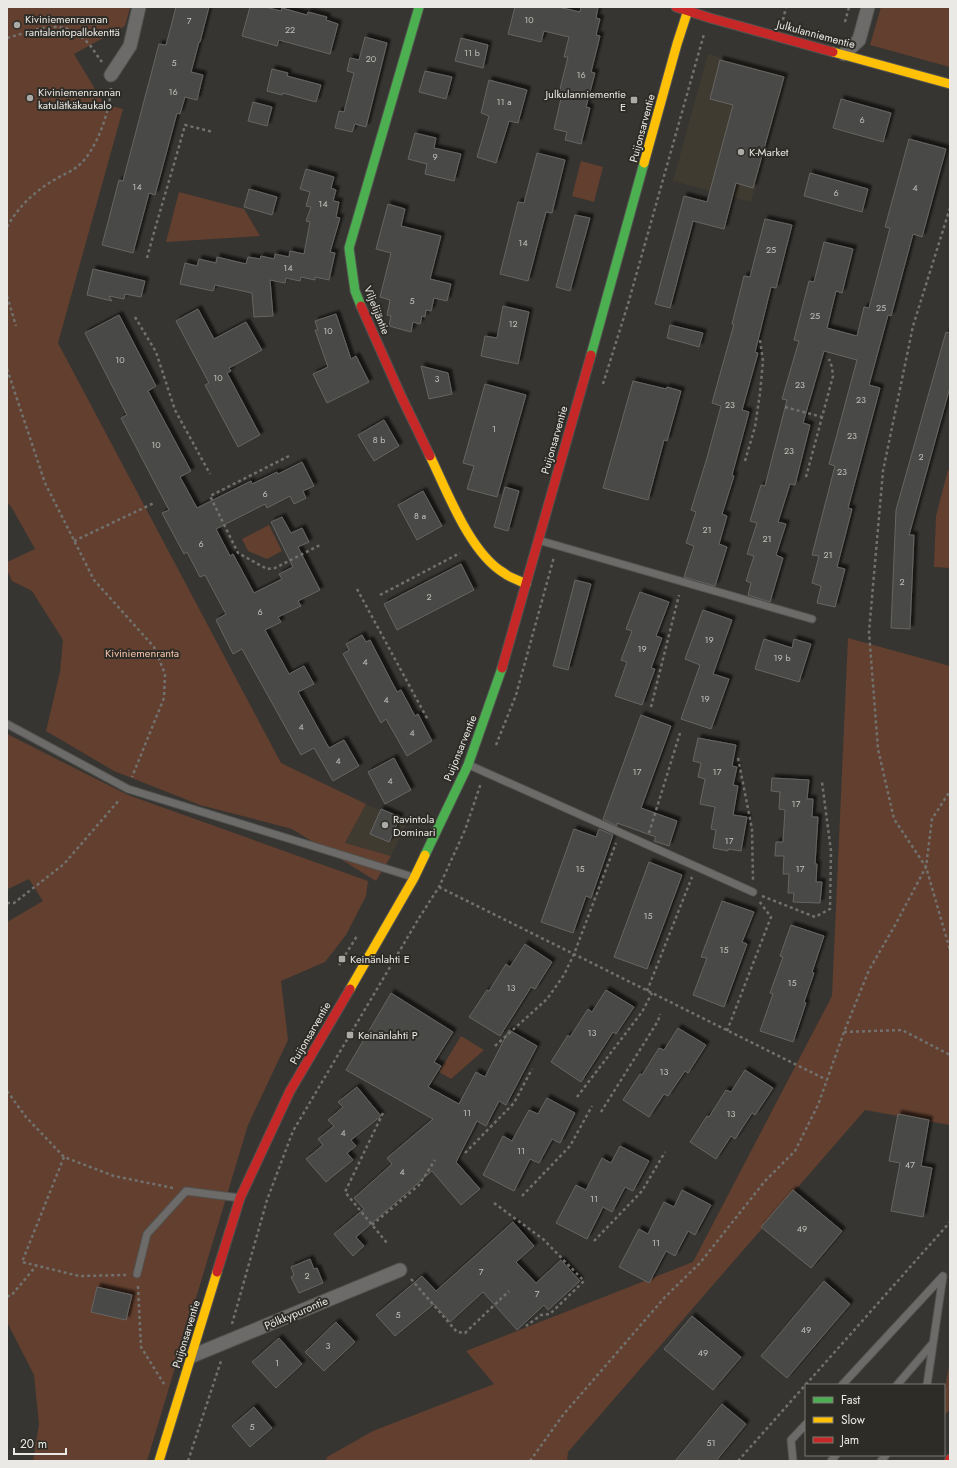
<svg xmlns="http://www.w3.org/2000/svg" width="957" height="1468" font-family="Jost,sans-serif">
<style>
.built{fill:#403b30}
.green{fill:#623f2e}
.building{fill:#4a4946;stroke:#666563;filter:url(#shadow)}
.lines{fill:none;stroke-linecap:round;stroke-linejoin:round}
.lane-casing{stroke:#52524f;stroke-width:9}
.street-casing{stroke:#52524f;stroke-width:15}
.fast-casing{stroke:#52524f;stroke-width:11}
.slow-casing{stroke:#52524f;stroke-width:11}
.jam-casing{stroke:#52524f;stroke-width:11}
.path{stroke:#72716e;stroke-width:2.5;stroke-dasharray:3 3;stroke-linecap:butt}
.lane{stroke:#6c6b69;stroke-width:7}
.street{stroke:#6c6b69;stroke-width:13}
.fast{stroke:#4caf50;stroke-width:9}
.slow{stroke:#ffc107;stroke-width:9}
.jam{stroke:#c62828;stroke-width:9}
.poi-dot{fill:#acaaa6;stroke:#2e2c26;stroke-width:1.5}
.labels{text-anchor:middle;stroke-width:4;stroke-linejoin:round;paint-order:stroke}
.number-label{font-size:9px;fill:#c3c1bd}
.poi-label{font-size:11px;fill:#ebe9e5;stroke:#2e2c26;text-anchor:start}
.street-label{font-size:11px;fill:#ebe9e5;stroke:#2e2c26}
.park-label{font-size:11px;fill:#f8c3a9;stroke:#2e2c26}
</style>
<defs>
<filter id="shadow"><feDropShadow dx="3.5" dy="-3.5" stdDeviation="1" flood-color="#0009"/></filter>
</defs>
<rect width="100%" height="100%" fill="#363532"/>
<!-- built -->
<path class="built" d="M708,54L786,75L751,202L673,181Z
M366,804L407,823L391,856L345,843Z"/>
<!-- green -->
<path class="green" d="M7,7L130,8L125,26L74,54L104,104L123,109L58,343L281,763L366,804L345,843L391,856L376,881L292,829L200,805L114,771L46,731L60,672L63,640L32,591L12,581L7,570V562L35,549L12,508L7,502Z
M881,7H950V67L870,45Z
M581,161L603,167L594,202L572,196Z
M179,192L244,209L260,236L166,242Z
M948,470L950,471V568L934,567L936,516Z
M269,525L282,551L267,559L248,551L242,539Z
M848,638L950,666V1125L865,1110L568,1452L567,1461H326L327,1457L373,1431L494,1384L466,1351L693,1262L832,996Z
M7,734L128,795L368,881L366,896L346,935L325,962L281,981L288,1040L248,1125L147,1461H33L39,1424L34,1375L7,1322V922L43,901L29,879L8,889L7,888Z
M461,1036L484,1050L451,1079L439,1072Z
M950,1359V1410L944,1415V1395Z"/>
<!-- building -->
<path class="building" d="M176,7H209L200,42H199L191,72L203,75L197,100L185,97L180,114L177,113L155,195L149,193L133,253L102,245L119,180L123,181L159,44L166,45Z
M250,7H265L281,11L282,8L307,15L308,12L327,17L326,20L338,24L330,54L279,40L277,46L242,36Z
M515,7H558L580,12L581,7H598L596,18L600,19L596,35L600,36L591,72L595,73L586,107L590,108L581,144L565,140L567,132L554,129L562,94L559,93L568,57H564L569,37L544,31L541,42L508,34Z
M365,37L387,43L366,127L355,124L352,132L335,128L339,111L344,112L354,73L347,71L350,58L359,60Z
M461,38L488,45L483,68L455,61Z
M720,60L784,77L753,188L736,183L724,229L693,221L670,308L655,304L684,196L707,202L733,105L710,99Z
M272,69L288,73L287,76L321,85L316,102L283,93L282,95L267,91Z
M425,71L452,77L446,99L419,92Z
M489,80L527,90L518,123L509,121L496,163L477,157L489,116L481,113Z
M841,99L891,113L883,142L833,128Z
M253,102L272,107L267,126L248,121Z
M415,133L436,138L434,148L461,154L454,181L425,174L427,164L408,159Z
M909,139L946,149L922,237L913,234L891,316L888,315L869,385L880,388L848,508L852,509L837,567L845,569L835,607L817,603L821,586L812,583L819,556L812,555L835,466L829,464L857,360L824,351L803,423L810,425L795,485L790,484L778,522L786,524L776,555L783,558L770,602L748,595L751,583L746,581L754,556L747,554L757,523L750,521L761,485L765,486L787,400L782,399L799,341L794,340L809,281L814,282L824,242L853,249L842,293L836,291L827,328L857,336L864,307L869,308L890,228L885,227Z
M537,153L565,160L552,213L546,212L528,281L500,274L518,202L524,203Z
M306,169L334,177L331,188L336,190L333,201L339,202L336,217L340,218L330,252L335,253L329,280L315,277V280L301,277L300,281L286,278L285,283L270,280L273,316L254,317L252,293L215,285L213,291L180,284L185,263L197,266L199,259L216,263L217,257L246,264L248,257L260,259L261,256L274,259L275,254L289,257L290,251L304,254L310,222L306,221L311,207L306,206L310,192L300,189Z
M810,173L868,189L862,212L804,196Z
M249,189L277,197L272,215L244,207Z
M388,204L405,209L401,226L441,236L430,279L451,284L447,301L434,298L431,311L426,310L425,317L422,316L420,324L413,322L411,332L389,326L391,316L387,315L390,300L380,297L391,253L376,249Z
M575,215L590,218L570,291L556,287Z
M765,219L792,225L776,288L771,287L755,352L758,353L742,410L749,412L732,475L734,476L722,514L727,516L719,544L727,547L715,586L684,577L694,546L686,543L696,512L691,510L707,458L721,406L712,403L734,324H732L744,276L750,277Z
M93,269L145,281L141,297L125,294L124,299L109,296L112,301L87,295Z
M503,306L529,312L518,364L481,356L485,336L497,338Z
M198,309L214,339L246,322L262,350L229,368L231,371L227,373L260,435L238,447L205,385L209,383L176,321Z
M336,314L351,359L356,356L369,382L327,403L313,374L328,367L315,330H318L315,321Z
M119,315L156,386L148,391L191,471L180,477L197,508L251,481L252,484L277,472L278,474L302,462L314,486L303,491L306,498L294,504L290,496L267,508L265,504L216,529L230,556L233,554L254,593L282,579L279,574L293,567L271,522L282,517L291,533L302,528L309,542L298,547L320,590L298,601L301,606L278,617L281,622L265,630L289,674L304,666L314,684L298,692L329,748L344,740L359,766L333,781L314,748L301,755L242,649L233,654L216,620L226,614L205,575L200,577L187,552L184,554L162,513L169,510L121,418L127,415L85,333Z
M670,325L703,333L699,347L667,338Z
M946,332L950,333V387L909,535H914L910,629L891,628L896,510Z
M421,366L448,373L452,394L429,399Z
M633,381L666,389L667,387L681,391L667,441L664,440L648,500L603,488Z
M485,384L526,395L497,497L467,489L474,466L463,463Z
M384,420L399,446L374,461L358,435Z
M505,487L519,491L508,531L494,527Z
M423,491L442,526L417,540L398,505Z
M461,564L474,590L397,630L384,604Z
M575,580L591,584L568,670L553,666Z
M640,592L669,602L656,636L662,638L651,668L655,669L642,705L615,696L627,662L621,660L632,631L626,629Z
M703,610L732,620L713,674L729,679L711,729L681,719L700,665L685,659Z
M362,635L366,642L370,640L397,692L401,690L415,716L418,714L432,741L407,756L386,719L381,723L343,654L349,650L346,644Z
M764,639L792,648L794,639L811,644L799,682L755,669Z
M641,715L671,726L641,808L677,821L669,846L654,841L656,837L617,823V826L603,819Z
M698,738L736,745L732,766L737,767L733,785L738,786L733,815L747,817L741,851L728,849V851L713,848L716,830L711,829L715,807L700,804L705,779L698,777L701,763L693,761Z
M394,758L411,790L385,804L368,772Z
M772,778L809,780L807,799H813L812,817H818L815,864H817L816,882H822L820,903L793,902L794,893H788L789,874H783L784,856H775L776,842H783L785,810L779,809L780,792L771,791Z
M381,809L400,817L389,842L370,834Z
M574,829L596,837L599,829L613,835L591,898L586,896L573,933L541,922Z
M649,862L682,875L647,969L614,957Z
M722,901L754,912L742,942L747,944L724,1007L693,995L707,958L701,957Z
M791,925L824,936L812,972L814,973L804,1002L806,1003L793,1042L760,1031L773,994L770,993L783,957L780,956Z
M525,944L552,962L535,989L531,987L500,1036L469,1017L487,990L489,991L506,964L510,967Z
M606,990L634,1007L616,1034L613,1032L581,1082L551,1062L568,1035L570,1037L588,1009L592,1012Z
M391,993L453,1032L434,1062L441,1066L428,1087L459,1104L476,1072L485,1077L509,1030L537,1046L506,1105L499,1101L486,1126L477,1121L456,1162L480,1189L461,1205L432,1171L356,1237L364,1246L353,1256L334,1234L364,1209L354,1198L392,1164L387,1158L433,1119L346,1070Z
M678,1028L706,1045L688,1073L685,1071L668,1096L664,1094L649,1117L623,1100L640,1074L642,1075L659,1048L664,1050Z
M745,1070L773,1088L755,1115L752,1113L735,1139L731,1136L716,1159L690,1142L707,1116L709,1117L726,1090L731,1092Z
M357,1087L381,1116L351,1140L356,1146L347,1153L353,1160L326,1182L306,1159L323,1145L318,1139L334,1126L328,1120L343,1107L338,1102Z
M547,1098L575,1113L560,1143L552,1139L539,1163L530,1159L514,1191L483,1175L503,1136L512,1141L529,1110L538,1114Z
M898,1114L929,1120L921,1166L932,1168L923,1217L891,1211L900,1163L889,1161Z
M620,1146L649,1161L633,1191L625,1187L612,1212L603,1207L587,1239L556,1223L576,1185L586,1190L602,1158L611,1163Z
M682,1190L711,1205L695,1235L688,1231L675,1256L666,1251L649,1283L619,1267L639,1229L648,1234L664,1202L674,1207Z
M793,1190L842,1231L811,1268L761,1227Z
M513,1222L534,1246L516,1262L536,1283L561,1260L580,1281L548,1310L544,1305L517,1330L483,1292L450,1322L434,1304L395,1336L376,1315L422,1276L436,1291Z
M310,1259L314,1269L317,1268L323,1283L299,1293L291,1277L294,1275L291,1267Z
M824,1281L850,1304L787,1378L761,1356Z
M97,1287L132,1295L126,1320L91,1312Z
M692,1316L741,1357L713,1390L664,1349Z
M336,1322L355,1342L324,1371L305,1352Z
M279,1338L302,1364L276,1388L252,1362Z
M722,1404L746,1424L716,1461H675Z
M254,1407L272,1428L250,1447L232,1426Z"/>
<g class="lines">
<!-- lane casing -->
<g class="lane-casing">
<path id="lane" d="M538,540L812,619
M7,724L128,789L413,877
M469,765L753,892
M137,1274L147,1234L186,1191L240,1198
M842,1385L943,1276L927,1385
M897,1385L933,1343
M793,1461L791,1440L806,1424
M831,1461L836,1455
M881,1461L886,1455"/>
</g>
<!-- street casing -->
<g class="street-casing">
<path id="street" d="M844,54L859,40L868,7
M111,75L130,46L139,7
M192,1356L400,1270"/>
</g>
<!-- fast casing -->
<g class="fast-casing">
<path id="fast" d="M361,306L355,291L349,248L419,7
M591,355L644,163
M425,855L468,765L502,668"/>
</g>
<!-- slow casing -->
<g class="slow-casing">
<path id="slow" d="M833,52L950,84
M644,163L677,44L689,7
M430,456C447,491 470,553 504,573C510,578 519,580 526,584
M350,989L414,878L425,855
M159,1461L217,1272"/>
</g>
<!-- jam casing -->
<g class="jam-casing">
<path id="jam" d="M676,7L710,18L833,52
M361,306L401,396L430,456
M502,668L591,355
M217,1272L240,1198L290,1091L350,989
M949,1461L950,1459"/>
</g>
<!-- path -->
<path class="path" d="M783,20L786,7
M845,22L849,7
M7,38C37,30 63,16 87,42C93,48 97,56 102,62
M950,208L913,326L883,471L869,632L878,749L894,819L926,867L950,950
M7,227C18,207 34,192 54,180C62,175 71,172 78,166C96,152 110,111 111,88
M147,258C159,213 173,169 185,125L213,132
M7,296L16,326
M135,317L156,352L175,410L210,474
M7,369L45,483L94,580L154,647L165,674L164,698L132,777
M603,384L628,304L704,34
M785,407L822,417
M289,456L210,496L238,553L267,569L275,568L322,544
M745,461L755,427L760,393L763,361L760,340
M806,477L833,376L832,367L829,359
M74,541L154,503
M357,589L428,720
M380,595L460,553
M651,707L679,595
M496,745L516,695L554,557
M738,758L752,829L753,880
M649,833L680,733
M439,887L827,1080
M762,896L815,917L830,909L831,851L822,782
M7,903H14L64,864L120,799
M339,965L357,936
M647,991L692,877
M727,1031L771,917L759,901
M844,1032L902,1030L950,1055
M495,1046L547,999L564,975L574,954L616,843
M7,1091L26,1117L64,1157L114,1176L173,1188
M577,1097L642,1012L652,993
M601,1112L658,1021L660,1014
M383,1113L345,1192L387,1243
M465,1153L514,1103L532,1069
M64,1157L22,1262L79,1276L126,1275
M522,1196L570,1146L592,1106
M494,1203L543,1239L584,1281L550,1314L541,1315L526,1326
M372,1225L419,1185L435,1160
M594,1241L642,1191L665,1152
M411,1279L457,1332L465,1333L509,1291
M138,1286L141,1347L164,1384
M7,1296H11L36,1266
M232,1324L267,1200L293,1131L419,918L439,887L465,830L481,783
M188,1461L221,1361
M530,1461L563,1415L665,1297L700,1263L765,1181L795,1151L818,1105L844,1032L869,970L894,927L926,867L932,819L950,791
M738,1461L950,1222"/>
<!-- lane -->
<use href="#lane" class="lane"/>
<!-- street -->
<use href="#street" class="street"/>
<!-- fast -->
<use href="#fast" class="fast"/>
<!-- slow -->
<use href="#slow" class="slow"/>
<!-- jam -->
<use href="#jam" class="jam"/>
</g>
<!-- markers -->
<g class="poi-dot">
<circle cx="17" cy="25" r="4"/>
<circle cx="30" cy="98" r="4"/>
<rect x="630" y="96" width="8" height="8" rx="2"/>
<circle cx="741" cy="152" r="4"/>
<circle cx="385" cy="825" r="4"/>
<rect x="338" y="955" width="8" height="8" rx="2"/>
<rect x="346" y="1031" width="8" height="8" rx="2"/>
</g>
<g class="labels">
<!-- number labels -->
<g class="number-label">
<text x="529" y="23">10</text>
<text x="189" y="24">7</text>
<text x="290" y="33">22</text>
<text x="472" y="56">11 b</text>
<text x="371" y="62">20</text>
<text x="174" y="66">5</text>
<text x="581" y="78">16</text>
<text x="173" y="95">16</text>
<text x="504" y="105">11 a</text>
<text x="862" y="123">6</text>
<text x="435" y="160">9</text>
<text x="137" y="190">14</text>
<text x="915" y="191">4</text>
<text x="836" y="196">6</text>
<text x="323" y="207">14</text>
<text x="523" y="246">14</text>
<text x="771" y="253">25</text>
<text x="288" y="271">14</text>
<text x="412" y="304">5</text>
<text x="881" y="311">25</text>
<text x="815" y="319">25</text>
<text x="513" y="327">12</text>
<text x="328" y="334">10</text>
<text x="120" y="363">10</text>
<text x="218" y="381">10</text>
<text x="437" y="382">3</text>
<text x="800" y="388">23</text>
<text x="861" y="403">23</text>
<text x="730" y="408">23</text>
<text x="494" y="432">1</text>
<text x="852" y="439">23</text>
<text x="379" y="443">8 b</text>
<text x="156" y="448">10</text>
<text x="789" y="454">23</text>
<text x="921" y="460">2</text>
<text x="842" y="475">23</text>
<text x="265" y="497">6</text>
<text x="420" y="519">8 a</text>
<text x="707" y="533">21</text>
<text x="767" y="542">21</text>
<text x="201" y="547">6</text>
<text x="828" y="558">21</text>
<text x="902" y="585">2</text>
<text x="429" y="600">2</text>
<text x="260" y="615">6</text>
<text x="709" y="643">19</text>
<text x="642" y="652">19</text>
<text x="782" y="661">19 b</text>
<text x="365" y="665">4</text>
<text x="705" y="702">19</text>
<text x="386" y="703">4</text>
<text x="301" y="730">4</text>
<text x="412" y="736">4</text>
<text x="338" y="764">4</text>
<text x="637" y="775">17</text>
<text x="717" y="775">17</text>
<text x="390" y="784">4</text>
<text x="796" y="807">17</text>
<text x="729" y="844">17</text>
<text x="580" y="872">15</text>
<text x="800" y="872">17</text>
<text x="648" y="919">15</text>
<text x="724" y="953">15</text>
<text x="792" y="986">15</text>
<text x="511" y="991">13</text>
<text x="592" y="1036">13</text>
<text x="664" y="1075">13</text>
<text x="467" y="1116">11</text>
<text x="731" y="1117">13</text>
<text x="343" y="1136">4</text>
<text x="521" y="1154">11</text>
<text x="910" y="1168">47</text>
<text x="402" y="1175">4</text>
<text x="594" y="1202">11</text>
<text x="802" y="1232">49</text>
<text x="656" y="1246">11</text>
<text x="481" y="1275">7</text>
<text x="307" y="1279">2</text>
<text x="537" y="1297">7</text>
<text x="398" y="1318">5</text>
<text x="806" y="1333">49</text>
<text x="328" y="1349">3</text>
<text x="703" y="1356">49</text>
<text x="277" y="1366">1</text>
<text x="252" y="1430">5</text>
<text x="711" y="1446">51</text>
</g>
<!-- poi labels -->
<g class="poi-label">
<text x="25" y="23">Kiviniemenrannan<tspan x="25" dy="13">rantalentopallokenttä</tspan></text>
<text x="38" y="96">Kiviniemenrannan<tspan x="38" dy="13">katulätkäkaukalo</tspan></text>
<text x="626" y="98" text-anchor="end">Julkulanniementie<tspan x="626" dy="13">E</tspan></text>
<text x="749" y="156">K-Market</text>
<text x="393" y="823">Ravintola<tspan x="393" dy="13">Dominari</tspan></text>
<text x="350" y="963">Keinänlahti E</text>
<text x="358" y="1039">Keinänlahti P</text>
</g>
<!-- street labels -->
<g class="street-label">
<text transform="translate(816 34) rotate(15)" y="4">Julkulanniementie</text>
<text transform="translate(642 128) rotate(-75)" y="4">Puijonsarventie</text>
<text transform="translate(377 310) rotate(68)" y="4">Viljelijäntie</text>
<text transform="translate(554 440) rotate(-74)" y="4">Puijonsarventie</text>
<text transform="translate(460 748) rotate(-68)" y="4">Puijonsarventie</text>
<text transform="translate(310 1033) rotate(-60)" y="4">Puijonsarventie</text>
<text transform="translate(296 1313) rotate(-23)" y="4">Pölkkypurontie</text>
<text transform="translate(186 1334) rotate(-73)" y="4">Puijonsarventie</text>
</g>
<!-- park labels -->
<g class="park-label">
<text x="142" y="657">Kiviniemenranta</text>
</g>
</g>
<!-- border -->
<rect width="957" height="1468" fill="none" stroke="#ebe9e5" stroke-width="16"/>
<!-- legend -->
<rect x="805" y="1384" width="140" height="72" fill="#2e2c26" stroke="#7a7872"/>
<rect x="813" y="1397" width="20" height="6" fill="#4caf50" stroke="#7a7872"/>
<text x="841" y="1404" font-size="12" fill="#ebe9e5">Fast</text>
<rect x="813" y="1417" width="20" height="6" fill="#ffc107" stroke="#7a7872"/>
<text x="841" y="1424" font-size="12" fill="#ebe9e5">Slow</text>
<rect x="813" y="1437" width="20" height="6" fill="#c62828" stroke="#7a7872"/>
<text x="841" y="1444" font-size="12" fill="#ebe9e5">Jam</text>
<!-- scale -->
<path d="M14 1448v6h52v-6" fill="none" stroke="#ebe9e5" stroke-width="2"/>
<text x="20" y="1448" font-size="12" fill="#ebe9e5" stroke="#2e2c26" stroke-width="3" paint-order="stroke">20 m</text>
</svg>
